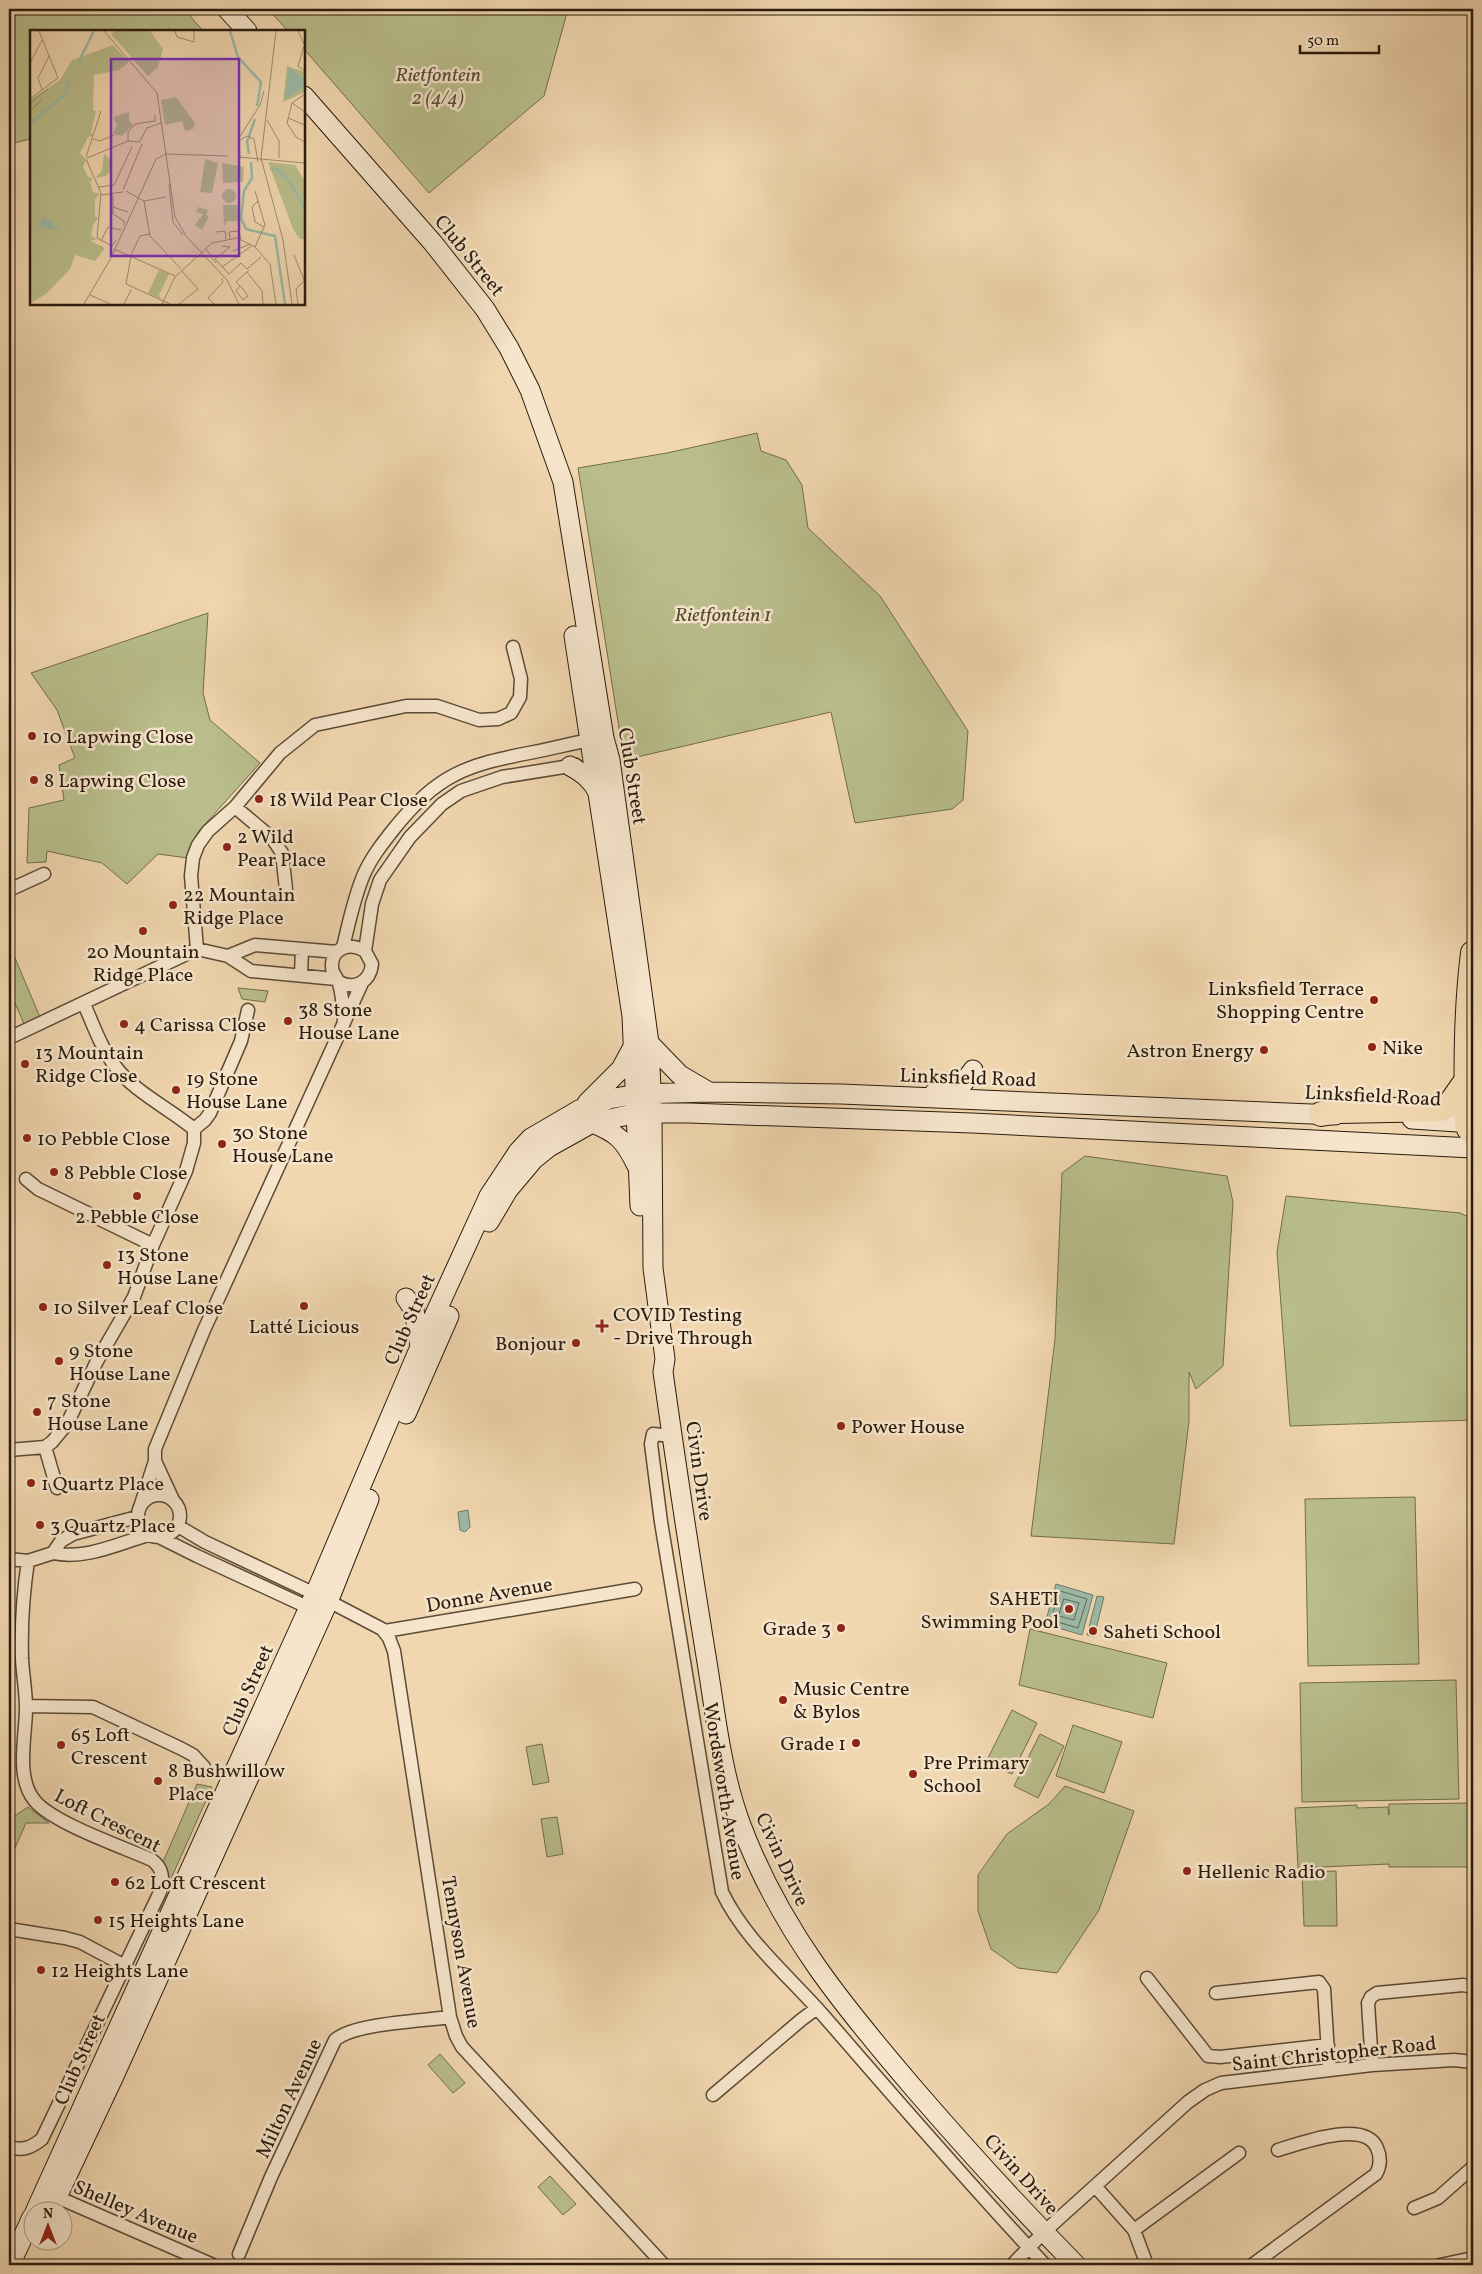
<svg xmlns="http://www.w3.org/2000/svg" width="1482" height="2274" font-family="Vollkorn,serif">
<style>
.green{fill:#b9be8c;stroke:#726c4c}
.water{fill:#9bbaa7;stroke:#6e7a69}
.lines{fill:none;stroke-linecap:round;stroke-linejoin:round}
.shore{stroke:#626a5a;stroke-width:1}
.minor-casing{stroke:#5c4a36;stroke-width:15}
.secondary-casing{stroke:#2a1b0d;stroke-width:21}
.motorway-casing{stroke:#2a1b0d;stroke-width:26}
.minor{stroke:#f6e5cc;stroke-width:12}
.secondary{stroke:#f6e5cc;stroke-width:19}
.motorway{stroke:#f1d7b0;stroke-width:24}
.poi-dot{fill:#8f2418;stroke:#f6e5cc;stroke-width:2}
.labels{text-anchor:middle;stroke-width:5;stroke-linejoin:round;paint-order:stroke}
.park-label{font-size:20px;font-style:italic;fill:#554c33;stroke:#f6e5cc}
.street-label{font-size:20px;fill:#2a1b0d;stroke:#f6e5cc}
.poi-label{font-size:20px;fill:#2a1b0d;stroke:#f6e5cc;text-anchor:start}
.inset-river{fill:none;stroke:#9bbaa7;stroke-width:2.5}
.inset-road{fill:none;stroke:#a18c6f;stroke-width:1}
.view{fill:#7b2cbf;fill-opacity:0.15;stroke:#7b2cbf;stroke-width:2.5}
.inset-edge{fill:none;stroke:#2a1b0d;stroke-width:2.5}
</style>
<rect width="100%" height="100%" fill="#f1d7b0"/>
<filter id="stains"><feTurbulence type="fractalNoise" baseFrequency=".004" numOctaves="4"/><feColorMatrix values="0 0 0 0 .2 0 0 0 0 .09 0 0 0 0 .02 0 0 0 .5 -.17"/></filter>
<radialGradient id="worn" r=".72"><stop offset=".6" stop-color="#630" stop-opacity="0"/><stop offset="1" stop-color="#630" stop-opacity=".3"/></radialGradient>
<!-- green -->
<path class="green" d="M9,9H184L203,31H31V139L9,144Z
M268,9H568L544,96L429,193L304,49V31H288Z
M757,433L761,451L786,460L802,485L808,528L880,596L968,731L963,800L952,809L855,823L831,712L624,760L578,468L667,453Z
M208,613L203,693L210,720L260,763L198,832L188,858L158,854L127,884L102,863L47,851L46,862L27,863L29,808L64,800L59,765L75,758L57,710L31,673Z
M9,944L40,1017L24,1024L9,989Z
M238,988L268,991L265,1002L242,999Z
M1085,1156L1227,1176L1233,1202L1223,1366L1196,1389L1189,1372V1421L1174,1544L1031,1536L1055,1339L1062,1173Z
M1286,1196L1460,1213L1473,1219V1420L1290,1426L1277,1252Z
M1415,1497L1419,1664L1308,1666L1305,1499Z
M1030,1629L1167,1663L1153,1718L1019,1685Z
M1456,1680L1459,1799L1302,1802L1300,1683Z
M1012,1710L1037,1723L1012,1774L986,1762Z
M1073,1725L1122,1742L1104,1793L1056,1776Z
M1040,1734L1064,1746L1038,1798L1014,1786Z
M542,1744L549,1782L533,1785L526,1747Z
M197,1784L212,1787L169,1883L162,1864Z
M1065,1786L1134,1811L1099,1910L1057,1973L1018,1968L991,1949L978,1911V1875L1007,1834L1049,1804Z
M1473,1803V1867H1389V1864L1298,1868L1295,1808L1357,1805V1808L1388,1807L1389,1815V1804Z
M28,1807L49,1823H26L9,1862V1820Z
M557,1817L563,1854L547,1857L541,1819Z
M1336,1871L1337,1926H1304L1302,1872Z
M440,2054L465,2083L453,2093L428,2065Z
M550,2176L576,2204L563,2215L538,2187Z"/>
<!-- water -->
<path class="water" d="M468,1510L470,1527L465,1532L460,1530L458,1512Z
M1056,1584L1093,1595L1082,1635L1045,1624Z
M1097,1596L1104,1597L1094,1637L1087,1635Z"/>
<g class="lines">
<!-- shore -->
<path class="shore" d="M1060,1591L1087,1599L1078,1628L1051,1620Z
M1064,1599L1079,1603L1074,1620L1059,1616Z"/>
<!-- minor casing -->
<g class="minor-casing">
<path id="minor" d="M235,807L272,838L282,853L286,889
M9,890L44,874
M343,947C349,923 354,897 364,874C371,858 382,844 393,830C438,774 465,765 534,752C555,748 576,742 597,739
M197,949L191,876L193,858L198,845L208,831L235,807L280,753L315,725L406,706H437L479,720L498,719L511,713L520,697L521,679L513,647
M365,951L372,904L380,880L410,837L442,804L461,791L502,777L576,765
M228,956L255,945L337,952
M301,974L302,949
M339,982C355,990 370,982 372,964L365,951C351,942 331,947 332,967C332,974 338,978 339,984C343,996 343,1011 344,1023
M84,1004C93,1024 101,1048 115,1066C133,1091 170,1109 194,1129
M9,1038L197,949L228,956L251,971L336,979
M194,1129L205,1120L210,1113L241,1041L248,1010
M26,1179L38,1189L153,1245
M672,1436L653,1434L651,1444L661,1522L722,1892C745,1940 788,1975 823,2015C896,2099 969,2184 1045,2265
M45,1447L57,1488
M9,1450L45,1447L52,1442L67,1424L97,1361L134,1297L153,1245L186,1171L194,1143V1129
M155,1461L173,1500
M138 1516a21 21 0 1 1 42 0a21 21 0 1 1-42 0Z
M141,1504L155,1461V1449L204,1330L362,983
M178,1526L205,1542L315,1594L382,1629L389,1638L394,1651L450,2017L456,2036L462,2047L664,2265
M161,1538L197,1556L316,1611
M53,1553C85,1560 117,1544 148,1535
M53,1553L61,1541L73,1534L137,1517
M9,1559L28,1561L53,1553
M385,1631L635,1589
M26,1706L93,1707L182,1749L193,1755L204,1767
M9,1929L65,1938L80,1942L125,1966
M1147,1978L1208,2056L1220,2057L1328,2045
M1216,1993L1319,1982L1324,1989L1329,2070
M1372,2065L1368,2003L1371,1997L1377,1993L1463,1985L1473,1987
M713,2095L801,2020L817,2008
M9,2147C22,2151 31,2148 42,2139L160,1892C163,1879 164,1869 152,1860C123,1847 53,1823 35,1801C15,1778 26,1736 26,1708C26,1692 23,1676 22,1659C21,1626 23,1594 28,1561
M1095,2186L1134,2230L1147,2265
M50,2194L213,2265
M1414,2208L1438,2198L1473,2167
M1134,2230L1239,2153
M239,2254L271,2177L335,2040C354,2023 423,2021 450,2017
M1012,2265L1044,2232L1188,2102L1205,2090L1221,2083L1372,2065L1454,2060L1473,2062
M1252,2265L1376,2174C1381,2165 1381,2157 1377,2148C1365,2119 1301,2143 1278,2150
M1440,2265L1473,2258"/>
</g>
<!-- secondary casing -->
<g class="secondary-casing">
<path id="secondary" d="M227,9L247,31
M304,96L433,243L485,309L509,348L530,390L563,482L604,738L610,760L649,1043L652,1113L653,1268L665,1359L663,1372C676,1465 690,1557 705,1650C715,1708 720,1769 741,1825C781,1931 844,2007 917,2092C968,2151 1021,2209 1076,2265
M574,636L632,1016L640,1206
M570,766C583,773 592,780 599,794
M649,1043L680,1075L709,1092
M934,1093L962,1085L973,1070
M587,1103L621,1069L634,1045
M1412,1119L1473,1123
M592,1123C618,1133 625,1141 637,1166
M489,1222L508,1190L534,1159L549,1147L592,1123L637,1113H689L972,1123L1473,1148
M406,1298L414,1310L420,1347
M406,1414L449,1316
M35,2212L315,1594L420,1347L489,1196L518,1152L531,1138L579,1110L609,1099L637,1094L710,1092L841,1094L1335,1115
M50,2212L114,2076L328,1602L369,1499
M10,2265L32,2217"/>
</g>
<!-- motorway casing -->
<g class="motorway-casing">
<path id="motorway" d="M1473,953C1466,1009 1466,1066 1467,1123L1469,1129L1473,1133
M1321,1114L1339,1111L1441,1109L1450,1104L1466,1081"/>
</g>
<!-- minor -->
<use href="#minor" class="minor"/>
<!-- secondary -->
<use href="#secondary" class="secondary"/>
<!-- motorway -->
<use href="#motorway" class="motorway"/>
</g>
<!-- markers -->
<g class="poi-dot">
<circle cx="32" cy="736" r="5"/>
<circle cx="34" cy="780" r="5"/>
<circle cx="259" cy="799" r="5"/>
<circle cx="227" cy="847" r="5"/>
<circle cx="173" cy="905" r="5"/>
<circle cx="143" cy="931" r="5"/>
<circle cx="1374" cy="1000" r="5"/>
<circle cx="288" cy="1021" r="5"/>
<circle cx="124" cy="1024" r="5"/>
<circle cx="1372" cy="1047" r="5"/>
<circle cx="1264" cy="1050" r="5"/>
<circle cx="25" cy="1064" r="5"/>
<circle cx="176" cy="1090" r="5"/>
<circle cx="27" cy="1138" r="5"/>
<circle cx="222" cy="1144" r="5"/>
<circle cx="54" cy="1172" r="5"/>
<circle cx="137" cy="1196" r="5"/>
<circle cx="107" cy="1265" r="5"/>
<circle cx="304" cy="1306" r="5"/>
<circle cx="43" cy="1307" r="5"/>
<path d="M599.5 1318.5h5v5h5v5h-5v5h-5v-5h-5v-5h5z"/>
<circle cx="576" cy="1343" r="5"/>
<circle cx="59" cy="1361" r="5"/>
<circle cx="37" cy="1412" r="5"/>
<circle cx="841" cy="1426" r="5"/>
<circle cx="31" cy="1483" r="5"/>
<circle cx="40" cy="1525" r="5"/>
<circle cx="1069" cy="1609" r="5"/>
<circle cx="841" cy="1628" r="5"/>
<circle cx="1093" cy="1631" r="5"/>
<circle cx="783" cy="1700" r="5"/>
<circle cx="856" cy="1743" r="5"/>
<circle cx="61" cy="1745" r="5"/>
<circle cx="913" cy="1774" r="5"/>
<circle cx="158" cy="1781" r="5"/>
<circle cx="1187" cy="1871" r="5"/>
<circle cx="115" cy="1882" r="5"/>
<circle cx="98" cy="1920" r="5"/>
<circle cx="41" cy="1970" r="5"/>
</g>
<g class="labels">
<!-- park labels -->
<g class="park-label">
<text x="438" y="81">Rietfontein<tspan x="438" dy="23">2 (4/4)</tspan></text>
<text x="723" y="621">Rietfontein 1</text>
</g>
<!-- street labels -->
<g class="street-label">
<text transform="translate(470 255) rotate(51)" y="7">Club Street</text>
<text transform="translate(633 776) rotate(81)" y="7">Club Street</text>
<text transform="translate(968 1077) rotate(2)" y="7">Linksfield Road</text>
<text transform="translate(1373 1095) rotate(3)" y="7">Linksfield Road</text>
<text transform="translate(409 1319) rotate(-66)" y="7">Club Street</text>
<text transform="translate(700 1471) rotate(82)" y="7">Civin Drive</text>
<text transform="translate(489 1594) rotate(-10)" y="7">Donne Avenue</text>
<text transform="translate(247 1690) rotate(-66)" y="7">Club Street</text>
<text transform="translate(725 1791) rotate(81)" y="7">Wordsworth Avenue</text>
<text transform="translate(108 1820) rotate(27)" y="7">Loft Crescent</text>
<text transform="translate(783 1859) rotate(65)" y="7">Civin Drive</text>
<text transform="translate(462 1952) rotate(80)" y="7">Tennyson Avenue</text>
<text transform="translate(1334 2053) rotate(-6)" y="7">Saint Christopher Road</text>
<text transform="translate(79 2059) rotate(-66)" y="7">Club Street</text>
<text transform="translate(288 2098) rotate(-65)" y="7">Milton Avenue</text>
<text transform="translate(1022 2174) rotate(48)" y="7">Civin Drive</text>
<text transform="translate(136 2211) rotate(23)" y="7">Shelley Avenue</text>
</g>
<!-- poi labels -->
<g class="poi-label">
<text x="42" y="743">10 Lapwing Close</text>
<text x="44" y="787">8 Lapwing Close</text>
<text x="269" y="806">18 Wild Pear Close</text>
<text x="237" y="843">2 Wild<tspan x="237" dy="23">Pear Place</tspan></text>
<text x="183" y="901">22 Mountain<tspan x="183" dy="23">Ridge Place</tspan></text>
<text x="143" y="958" text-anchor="middle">20 Mountain<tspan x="143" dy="23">Ridge Place</tspan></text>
<text x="1364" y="995" text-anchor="end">Linksfield Terrace<tspan x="1364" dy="23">Shopping Centre</tspan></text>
<text x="298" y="1016">38 Stone<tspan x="298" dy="23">House Lane</tspan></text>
<text x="134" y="1031">4 Carissa Close</text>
<text x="1382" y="1054">Nike</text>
<text x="1254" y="1057" text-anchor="end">Astron Energy</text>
<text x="35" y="1059">13 Mountain<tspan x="35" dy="23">Ridge Close</tspan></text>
<text x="186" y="1085">19 Stone<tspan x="186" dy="23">House Lane</tspan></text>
<text x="232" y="1139">30 Stone<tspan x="232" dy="23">House Lane</tspan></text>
<text x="37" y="1145">10 Pebble Close</text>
<text x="64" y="1179">8 Pebble Close</text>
<text x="137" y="1223" text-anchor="middle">2 Pebble Close</text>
<text x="117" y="1261">13 Stone<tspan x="117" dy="23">House Lane</tspan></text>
<text x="53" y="1314">10 Silver Leaf Close</text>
<text x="613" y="1321">COVID Testing<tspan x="613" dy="23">- Drive Through</tspan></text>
<text x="304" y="1333" text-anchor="middle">Latté Licious</text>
<text x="566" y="1350" text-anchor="end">Bonjour</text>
<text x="69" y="1357">9 Stone<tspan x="69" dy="23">House Lane</tspan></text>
<text x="47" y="1407">7 Stone<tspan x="47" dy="23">House Lane</tspan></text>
<text x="851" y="1433">Power House</text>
<text x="41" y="1490">1 Quartz Place</text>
<text x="50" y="1532">3 Quartz Place</text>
<text x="1059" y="1605" text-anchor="end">SAHETI<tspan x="1059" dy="23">Swimming Pool</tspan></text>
<text x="831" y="1635" text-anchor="end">Grade 3</text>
<text x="1103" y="1638">Saheti School</text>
<text x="793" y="1695">Music Centre<tspan x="793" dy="23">&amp; Bylos</tspan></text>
<text x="71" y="1741">65 Loft<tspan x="71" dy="23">Crescent</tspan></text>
<text x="846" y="1750" text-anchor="end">Grade 1</text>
<text x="923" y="1769">Pre Primary<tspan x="923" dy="23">School</tspan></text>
<text x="168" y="1777">8 Bushwillow<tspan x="168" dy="23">Place</tspan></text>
<text x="1197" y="1878">Hellenic Radio</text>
<text x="125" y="1889">62 Loft Crescent</text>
<text x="108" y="1927">15 Heights Lane</text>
<text x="51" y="1977">12 Heights Lane</text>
</g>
</g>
<!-- overview -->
<g transform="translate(30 30)">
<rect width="275" height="275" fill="#f1d7b0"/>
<path d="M85,1H120L133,19L128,37L118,46L81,4ZM83,15L99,32L89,40L64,45L63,80L66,81L61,103L64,105L58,107L50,123L56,130L53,137L58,147L63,148L60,152L63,162L70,164L65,169V186L68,188L63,195L61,206L67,209L60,211L75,218L65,231L45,225L40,239L16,264L0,273V70L30,50L42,30ZM257,36L275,42V62L253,72ZM146,67L165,93L163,99L155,101L152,91L135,95L131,70ZM99,82V91L103,95L92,106L83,104L87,95L83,87ZM74,123L82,132L79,142L76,146L65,148L72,141ZM175,129L188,133L182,163L170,162ZM238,132L265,135L275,151V209H270L263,199ZM192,133L214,137L213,152L193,153ZM192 166a7 7 0 1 1 14 0a7 7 0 1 1-14 0ZM193,175H207L209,191H197L194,196ZM168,177L178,180L176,185L179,186L172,200L165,195L173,184L166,182ZM129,240L139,244L129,265L131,269L118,263Z" fill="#b9be8c"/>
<path d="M259,37L275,50V56L255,69ZM12,187L21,190L24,199L30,190L26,200L10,198Z" fill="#9bbaa7"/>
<path class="inset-river" d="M200,1L208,27L231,52L227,76M48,33L64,1M0,94L36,63L39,50M219,124L217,112L225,89M221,132L222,148L214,161L211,188L216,199L245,206L255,274M240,138L248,140L260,152L275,179"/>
<path class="inset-road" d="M74,1L127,63L145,187L156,206L197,250L209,274M145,1L147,7L164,12V1M246,1L231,128L253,210L262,274M268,1L275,16M274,16L268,36L275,41M0,33L12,10M12,60L8,48L19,26M275,64L262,73L257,93L266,107L275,112M0,69L28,48L9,1M0,73L18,59M262,73L275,82M0,81L12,70M258,88L275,95M237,90L249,111V128M63,109L70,111L84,105M210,110L217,106L224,109L228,132M98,111V102L105,94L125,91V85M110,111L117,98L131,93M56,127L71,81M208,127L275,133M57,128L98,111L110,112M210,128L209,108L230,75L234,61M56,129L71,163L67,208L82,216L86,210M139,154L143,192L153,205M84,155L102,117M69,157L84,155M93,160L112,114M96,161L114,171L136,167M225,161L235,195L225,217M71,165L93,162M83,165V184L94,191V195M114,171L120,206L151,239M228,171L222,177L225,192L234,197M83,177L98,182M186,202L195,201L196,209M200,208L199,202L208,201L211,209M71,211L78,197L91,200M192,216L200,217L185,229L199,244L211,233L217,239L231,227M84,219L145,246M176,219L186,233M203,221L220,214M101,225L110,206L120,204M264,225L275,252M101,226L96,254L140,274M192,237L223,215M217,242L232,261L233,274M206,252L213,259L218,266L213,270L206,261L210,256M206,252L219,240M60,265L80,274M54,274L81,228L126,129L136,124L198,126M94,274L101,260M132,274L145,247L182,213L207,208L225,217L240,234L246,274M149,274L168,259L152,241M184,274L178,268L193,252L192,248M268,274L266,259L274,251"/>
<path class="view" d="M81,29H209V226H81Z"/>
<rect width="275" height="275" class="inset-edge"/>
</g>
<!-- margin -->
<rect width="1482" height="2274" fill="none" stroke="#f1d7b0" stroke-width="30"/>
<rect x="10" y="10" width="1462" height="2254" fill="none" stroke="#2a1b0d" stroke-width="2.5"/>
<rect x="15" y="15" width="1452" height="2244" fill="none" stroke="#2a1b0d"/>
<!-- north arrow -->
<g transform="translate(48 2226)"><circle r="24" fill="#f6e5cc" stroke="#a49480"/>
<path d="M0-4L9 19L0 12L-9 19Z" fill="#8f2418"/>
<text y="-8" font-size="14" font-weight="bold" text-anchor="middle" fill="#2a1b0d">N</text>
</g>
<!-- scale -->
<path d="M1300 45v8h79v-8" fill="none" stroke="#2a1b0d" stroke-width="2.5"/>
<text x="1307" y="45" font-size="15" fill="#2a1b0d" stroke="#f6e5cc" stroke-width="4" paint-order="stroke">50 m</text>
<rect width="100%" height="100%" filter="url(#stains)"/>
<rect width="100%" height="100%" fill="url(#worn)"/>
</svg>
